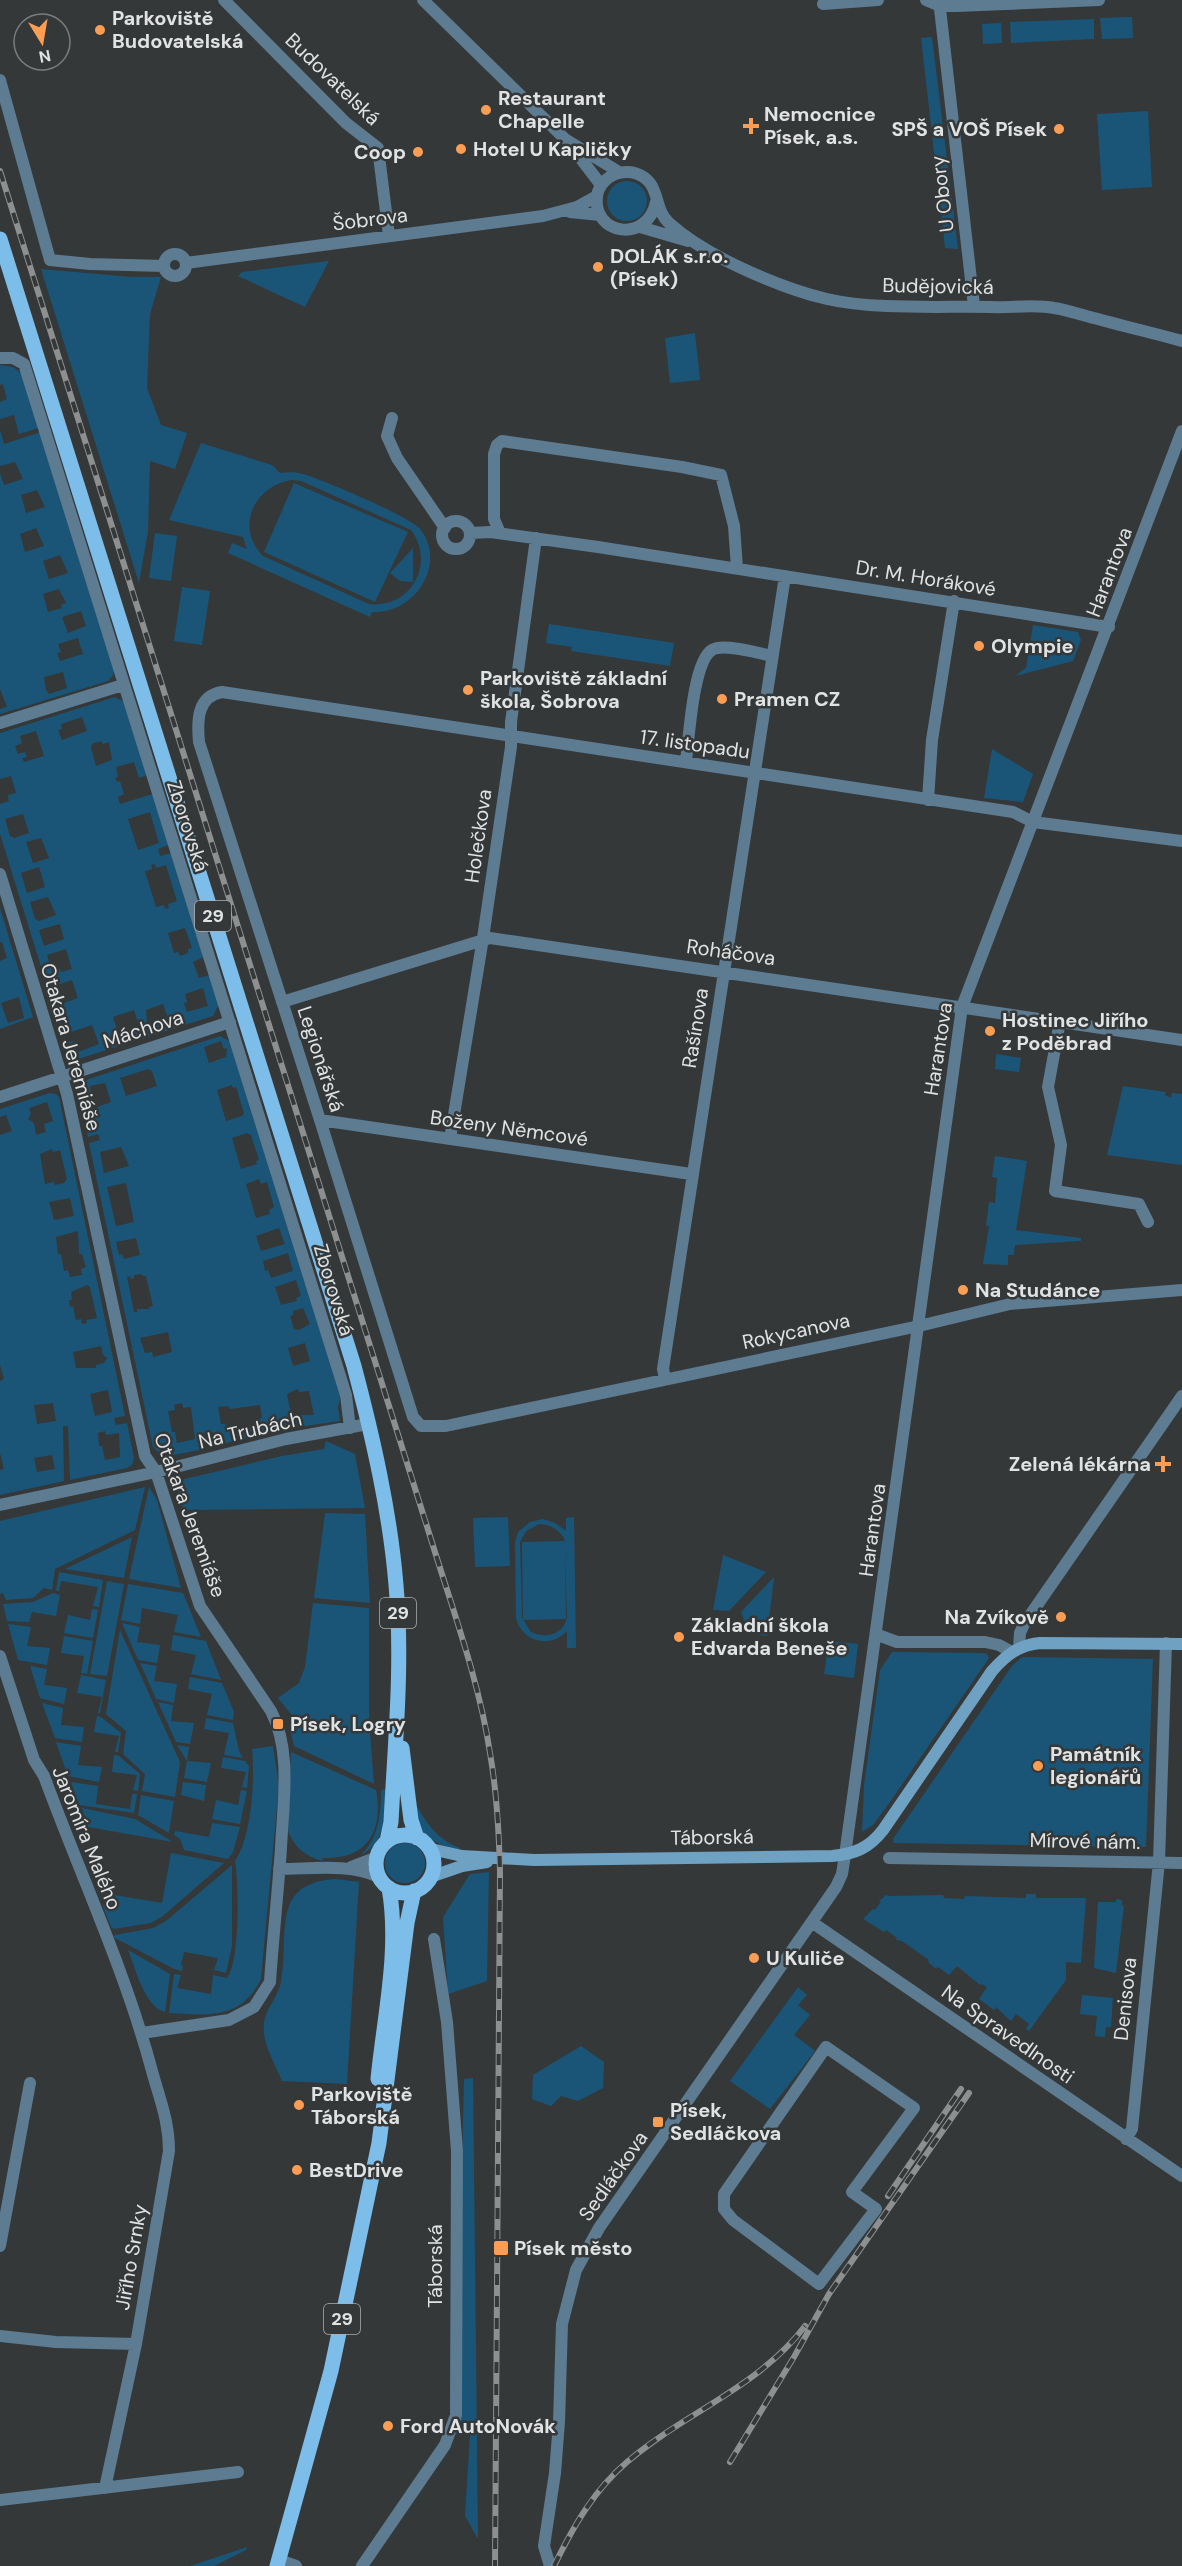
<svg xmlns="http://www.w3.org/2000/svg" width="1182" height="2566" font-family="'DM Sans',sans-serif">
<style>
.green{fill:#1a5578;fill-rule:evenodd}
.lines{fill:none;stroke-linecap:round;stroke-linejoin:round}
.minor{stroke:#5d7b91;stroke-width:12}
.tertiary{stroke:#5d7b91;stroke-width:12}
.secondary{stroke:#6fa1c3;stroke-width:12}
.primary{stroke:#7dbde9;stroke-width:15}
.rail-casing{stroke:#8d8f90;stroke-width:6}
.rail{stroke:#353839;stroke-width:4;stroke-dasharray:11;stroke-linecap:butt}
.poi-dot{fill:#fc9d54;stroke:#353839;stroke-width:2}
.labels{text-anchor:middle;stroke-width:5;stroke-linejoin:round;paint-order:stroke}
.shield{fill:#353839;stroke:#adafb0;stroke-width:1.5}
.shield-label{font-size:18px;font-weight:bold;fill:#e1e2e3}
.poi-label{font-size:20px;font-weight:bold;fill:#e1e2e3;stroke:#353839;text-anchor:start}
.street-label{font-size:20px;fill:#e1e2e3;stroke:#353839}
</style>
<rect width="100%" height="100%" fill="#353839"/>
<!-- green -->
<path class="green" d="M1132,17L1133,38L1102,39L1100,18Z
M1094,19V39L1011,43L1010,22Z
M1001,23L1002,43L983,44L982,24Z
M932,37L958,249L945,248L921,38Z
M1148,111L1152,187L1102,190L1097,114Z
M607 201a20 20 0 1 1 40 0a20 20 0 1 1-40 0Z
M329,261L305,307L238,276L242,272Z
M41,269L132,277H161L150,314L147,388L161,425L187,433L175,469L150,461L148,531L139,583Z
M695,333L700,380L670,383L665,338Z
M0,365L13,367L22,374L39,428L19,434L14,415L0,419V402L7,399L3,384L0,385Z
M0,430L4,444L41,432L114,669L113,675L108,681L0,714V709L7,707L0,689V473L4,485L23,479L15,462L0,466ZM37,490L45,507L26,513L21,495ZM36,528L44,546L25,552L20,534ZM60,555L68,573L49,579L43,561ZM59,589L66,603L61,605L62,608L48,612L43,594ZM81,611L86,626L68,633L62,617ZM78,638L83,654L60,661L57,653L61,652L58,644ZM63,672L67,688L49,694L46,690L44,677Z
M201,443L272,465L280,473C288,472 295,472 303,474C321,479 411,517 420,529C448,564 414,615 372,612L370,617L228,553L232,543L247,549L243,537L169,520ZM292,480L301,481L411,530C436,563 411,609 369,604L263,556C234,527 255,485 292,480Z
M294,483L408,532L375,602L264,552Z
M155,533L177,536L171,581L149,578Z
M413,548V582L400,581L390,573Z
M182,587L210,591L202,645L174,641Z
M549,624L674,643L670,666L571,651L572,647L546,643Z
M1033,625L1078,632L1081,640L1073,661L1015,676L1026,668Z
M115,697L124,702L147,775L139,778L134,762L116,767L118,777L115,778L117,782L120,781L124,794L118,797L120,804L153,794L169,845L158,849L160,856L171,853L204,957L193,962L199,978L210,975L219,1004L213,1016L75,1060L69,1058L64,1044L73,1041L78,1052L99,1044L92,1025L71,1032L70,1029L61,1031L0,834V804L9,801L8,795L16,793L11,776L0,779V733ZM82,717L87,731L62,740L58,730L62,729L61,724ZM36,731L44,756L24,762L22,758L27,757L25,752L18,754L15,746L22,743L20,736ZM101,741L103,744L109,742L112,760L96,766L91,748L92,744ZM150,812L159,843L138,850L128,819ZM23,814L29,833L14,838L10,836L5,819ZM41,838L49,858L33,863L26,842ZM155,864L156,868L166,865L177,901L168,904L169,908L165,909L164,905L156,907L145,871L152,869L151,865ZM39,867L45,887L27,893L21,873ZM48,897L56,915L39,921L35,919L30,902ZM60,924L64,939L44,946L39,930ZM185,928L192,948L188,949V953L180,956L178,952L174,953L168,933ZM66,949L72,969L61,972L60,969L52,972L47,955ZM72,980L78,998L64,1003L60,1001L57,985ZM203,988L208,1006L187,1012L184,1003L187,1002L185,994ZM163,1004L169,1021L151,1027L150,1023H147L146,1010ZM134,1010L140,1028L119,1037L113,1017Z
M992,749L1033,774L1023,802L984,798Z
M0,908L33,1017L0,1029V961L7,958L2,942H0ZM19,997L24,1018L8,1023L1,1003Z
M220,1036L231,1042L341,1392L338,1408L340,1421L284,1429L214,1446L213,1432L202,1433L204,1449L164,1457L153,1447L89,1143L100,1140L98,1134L88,1137L78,1086L80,1082ZM221,1041L224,1049L227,1048L226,1057L209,1063L204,1047ZM148,1069L152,1071L157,1086L126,1096L120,1078ZM105,1083L111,1102L92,1109L88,1096L91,1095L90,1086ZM232,1085L233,1088L236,1087L244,1113L242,1116L226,1121L217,1090ZM247,1133L251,1135L259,1160L256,1161L257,1164L241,1169L232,1138ZM121,1147L129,1166L104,1173L100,1152ZM259,1179L261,1184L267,1182L274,1207L269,1210L270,1214L256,1218L246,1184ZM126,1183L134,1222L116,1226L107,1187ZM279,1228L285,1244L261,1251L256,1236ZM136,1238L140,1255L124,1259L122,1254L119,1255L116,1242ZM288,1253L293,1271L271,1278L268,1270L265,1271L263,1261ZM142,1274L143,1276H146L153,1306L149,1307V1309H137V1312H134L127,1277L130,1276L131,1279L134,1278V1275ZM296,1280L301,1296L296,1298L297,1301L281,1305L275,1287ZM303,1308L310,1324L299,1330L294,1329L290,1316L293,1315V1311ZM168,1332L172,1352L153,1357L152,1352L145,1353L140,1338ZM305,1343L310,1361L293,1366L288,1348ZM297,1389L300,1392L309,1391L314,1415H291L287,1394ZM182,1403L183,1408L191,1407L195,1439L177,1443L175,1432H172L168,1411L175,1410L174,1405ZM260,1405L262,1418L258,1419L259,1427L226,1432L225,1424H221L218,1407L228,1406L230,1409Z
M996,1054L1021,1058L1019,1072L995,1069Z
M1123,1086L1166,1092L1165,1095L1171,1098L1172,1093L1182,1094V1165L1107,1155Z
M50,1093L56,1094L59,1097L125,1416L114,1418L116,1425L127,1423L134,1458L132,1465L127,1468L70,1480L68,1426H63L64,1481L0,1495V1470L4,1469L0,1453V1381L4,1379L0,1365V1135L12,1131L6,1115L0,1117V1109ZM47,1102L53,1121L44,1124L46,1132L36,1135L34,1123L28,1119L31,1114L29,1108ZM52,1149L53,1152L60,1150L67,1179L64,1183L55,1185L54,1182L45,1184L40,1154ZM70,1198L74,1216L54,1220L49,1202ZM78,1231L79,1254H82L86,1267L81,1269L82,1275L70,1277L68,1270L64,1271L61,1254H58L56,1237ZM87,1285L90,1287L97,1318L86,1320L87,1323L82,1324L81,1319L76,1320L73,1306L70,1307L69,1300H72L71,1292ZM101,1346L103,1355L107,1358L104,1363L96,1365V1368H76L73,1352ZM108,1390L112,1412L95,1416L90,1394ZM53,1403L56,1421L37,1424L34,1405ZM105,1431L106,1435L119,1433L120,1457L105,1460L102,1446H99L98,1433ZM52,1455L55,1469L37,1472L34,1458Z
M995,1156L1027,1161L1016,1230L1081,1238V1241L1015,1245L1014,1255H1008V1265L983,1264L989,1226H986L989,1202L995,1203L997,1178L992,1177Z
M326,1441L355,1454L365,1508L185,1510L181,1504L176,1481L282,1456L324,1449Z
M145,1487L135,1530L55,1569L52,1590L44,1588L33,1598L6,1600L3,1593L0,1594V1521Z
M149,1487L157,1500L181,1588L129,1579Z
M325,1513L365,1514L370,1603L314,1598Z
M508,1517L510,1566L475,1567L473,1518Z
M574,1517L576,1648H567V1631C550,1649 522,1642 516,1618L515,1542L518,1532L530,1522L543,1519L555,1523L566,1531V1518ZM539,1524C550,1524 561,1530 565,1541L522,1542L523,1620L566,1619L565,1544L567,1618C563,1635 545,1639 531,1632L522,1618L520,1542L526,1531Z
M132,1537L124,1578L65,1569Z
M723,1555L766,1572L729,1611L713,1610Z
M59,1572L103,1580L99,1607L93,1606L98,1587L61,1581L59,1591H56Z
M774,1577L767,1636L749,1633L741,1612Z
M107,1581L124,1584L107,1676L90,1674Z
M128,1584L183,1593L201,1637L174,1632L178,1615L142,1608L140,1624L121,1620Z
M53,1593L60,1595L56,1616L32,1612L29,1622L7,1621L3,1604L33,1602Z
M313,1603L369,1608V1721L374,1784L294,1746L290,1729L293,1728L291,1714L278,1698L299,1683L305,1667Z
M92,1609L98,1610L93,1638L64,1633L68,1615L90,1620Z
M122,1623L140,1627L137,1642L160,1645L157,1663L138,1660Z
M8,1624L31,1627L27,1646L50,1648L47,1665L18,1660Z
M120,1630L180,1762L175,1797L142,1791L145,1774L123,1754L126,1731L106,1714Z
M173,1635L206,1641L221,1680L191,1674L196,1655L171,1650Z
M64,1636L93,1641L87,1674L81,1673L84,1656L61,1653Z
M829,1641L858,1644L854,1678L824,1674Z
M892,1652L982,1653L987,1654L989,1658L890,1802L873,1825L862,1832L864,1785L880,1670Z
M1022,1657L1153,1659L1146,1847L894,1843L893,1839L1012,1666Z
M140,1663L157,1666L154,1681L177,1684L174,1703L156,1699Z
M30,1666L47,1669L44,1685L67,1688L64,1704L40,1698Z
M81,1675L106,1680L100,1713H98L102,1697L77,1693Z
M190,1677L222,1683L234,1712L233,1720L207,1715L212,1694L188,1689Z
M158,1702L173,1705L171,1721L194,1723L190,1744L176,1742Z
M42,1703L63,1708L61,1725L84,1727L82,1742L55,1738Z
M97,1716L101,1717L121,1733L118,1752H115L119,1736L94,1732Z
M206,1718L233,1723L239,1751L243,1758L224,1755L229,1733L204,1729Z
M56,1742L81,1746L78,1765L102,1767L99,1782L68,1776Z
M177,1745L189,1747L187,1761L211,1763L207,1782L184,1778L187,1761Z
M273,1746L279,1785L261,1979C241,2020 208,2015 169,2013L174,1974L181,1975L177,1988L211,1994L213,1975L227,1978C240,1963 239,1882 235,1861C252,1836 255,1778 252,1749Z
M291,1752L376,1790C384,1831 367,1860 323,1858L322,1861C305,1856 295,1848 288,1831Z
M114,1755L119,1756L140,1774L138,1791L133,1790L137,1775L112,1772Z
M223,1757L245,1761L249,1766L247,1788L242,1787L246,1772L221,1768Z
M71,1782L98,1786L96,1804L130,1809L132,1794H137L134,1813L79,1805Z
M183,1782L206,1785L204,1801L181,1795Z
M388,1789C385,1814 386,1843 361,1855C379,1837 381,1814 381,1790Z
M241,1790L247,1791L240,1824L212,1819L216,1800L238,1805Z
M141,1795L174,1801L169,1833L138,1815Z
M416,1805C428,1825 438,1840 460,1848V1851C447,1848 424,1839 419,1825C416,1819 417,1811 416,1805Z
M82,1808L135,1819L173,1842L88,1827Z
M212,1823L240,1827L233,1852L228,1859L184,1850L180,1839L174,1835L175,1831L209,1837Z
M385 1863a20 20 0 1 1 40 0a20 20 0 1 1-40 0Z
M171,1853L224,1863L163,1916L151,1923L114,1929L111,1927L103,1906L108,1894L162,1903Z
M232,1865V1946L226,1973L214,1970L218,1958L184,1952L181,1965L183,1966L182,1971L174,1969L113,1937L115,1935L153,1928L166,1921Z
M489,1872L487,1981L448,1994L443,1917L470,1874Z
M336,1879L359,1882L347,2084L282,2081C276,2066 265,2048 264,2033C261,2012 277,2001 281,1982C290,1934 269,1883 336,1879Z
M1026,1894H1036V1898H1086L1081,1963L1066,1962V1980L1029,2031L1026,2029L1029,2024L1016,2014L1011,2021L996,2007L994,2010L979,1999L987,1987L981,1984L980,1985L957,1966L949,1975L938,1967L936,1969L928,1962L929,1960L902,1941L896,1940L897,1938L886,1930L884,1932L863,1919L873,1909L875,1910L881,1902L879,1901L886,1895L889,1896L943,1895L944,1898L964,1899L965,1896L1026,1898Z
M1116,1899L1122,1900V1905L1124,1906L1116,1973L1094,1968L1098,1902H1116Z
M128,1950L170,1974L165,2012C144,2006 136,1969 128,1950Z
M798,1987L807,1995L798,2005L810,2015L794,2035L815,2051L770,2109L730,2081Z
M1082,1995L1113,1998L1111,2027H1106L1105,2037L1095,2036L1097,2016L1080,2014Z
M581,2046L604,2062L603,2088L578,2101L561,2096L551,2106L532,2099L533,2075Z
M473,2078L478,2539L465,2516L470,2435L456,2434L464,2079Z
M247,2547L246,2550L214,2566H190Z"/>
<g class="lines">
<!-- minor -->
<path class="minor" d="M224,0L346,123L378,148L389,236
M926,0L940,6H956L1099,0
M939,0L974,306
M823,4L878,0
M0,80L50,260L90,264L164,266
M570,212L600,215
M164 265a11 11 0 1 1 22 0a11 11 0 1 1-22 0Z
M186,263L543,216L577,207L597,196
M0,358H13L24,364L346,1395L350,1428
M392,418L387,436L397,458L445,528
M442 535a14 14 0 1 1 28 0a14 14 0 1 1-28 0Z
M471,533L490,532L598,547L1109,627
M500,533L494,519V454L497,445L502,441L682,467L721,475L734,526L737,568
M0,723L123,685
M686,761C689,739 693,661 712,650C723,643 759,653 772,656
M928,800L932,740L954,601
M1182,841L1033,822L1013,812L222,692C197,696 197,721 199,742L320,1120L413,1417L421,1426H446L919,1326L1010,1304L1182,1290
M0,874L67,1094L145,1456L156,1472L200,1606L271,1711C292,1751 283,1803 281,1848C278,1892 273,1937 270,1982L254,2007L229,2020L142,2033
M282,1002L490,938L1182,1040
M1060,1021L1048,1087L1061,1145L1055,1191L1139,1204L1148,1222
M0,1097L230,1022
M320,1120L691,1174
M450,1139L483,938L511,747V722L536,538
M665,1379L663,1369L785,576
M0,1505L156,1472L286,1439L368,1424
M1019,1648L1020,1633L1024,1624L1182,1396
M0,1656L34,1760L44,1776C80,1874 125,1970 152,2071C160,2100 169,2121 169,2151L136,2344L105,2488
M889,1858L1182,1863
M351,1867L377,1857
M279,1869C312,1869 349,1863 379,1877
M813,1923L1182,2176
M826,2047L914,2108L852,2192L876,2209L819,2284L733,2220L724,2209V2194Z
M1126,2139L1132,2129L1159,1862L1166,1643
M0,2246L30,2083
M0,2336L56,2342L136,2344
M0,2500L238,2472
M279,2560L296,2566
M362,2566L445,2445L456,2415L457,2151L447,2022L434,1939
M550,2566L544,2546L555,2473L559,2422L562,2324L576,2270L599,2228L836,1887L842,1874L845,1855"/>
<!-- tertiary -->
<path class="tertiary" d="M423,0L565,139L619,172
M572,147L601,185
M656,202C647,244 592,235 597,196C601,172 634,163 650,183C659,195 656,211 669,223C691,243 723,260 750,272C775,283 801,293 827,299C874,310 941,306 991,307C1012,308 1034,304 1054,308C1068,310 1081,315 1094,318C1123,326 1153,333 1182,341
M640,227L688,241
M878,1635L897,1642H985L999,1645L1012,1652
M845,1855L962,1007L1182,431"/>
<!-- secondary -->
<path class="secondary" d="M431,1849L462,1856L534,1860L832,1856C855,1854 869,1848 883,1830L992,1671C1006,1655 1019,1645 1040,1643L1182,1644
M430,1877L462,1866L487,1862"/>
<!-- primary -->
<path class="primary" d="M0,239L354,1366C373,1438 390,1512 396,1585C403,1664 395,1744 391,1822L387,1841
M402,1748L411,1820L417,1838
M376 1864a29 29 0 1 1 58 0a29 29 0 1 1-58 0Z
M378,2079C384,2017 400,1950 389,1888
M277,2566L331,2371L379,2143L407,1923L414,1891"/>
<!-- rail casing -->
<g class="rail-casing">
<path id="rail" d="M0,171L430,1536C452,1608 479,1680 490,1753C497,1793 499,1832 500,1872L495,2566
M888,2196L961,2089
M730,2462L794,2357L829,2294L969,2093
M554,2566C573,2527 594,2490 627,2462C684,2413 759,2387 805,2326"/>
</g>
<!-- rail -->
<use href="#rail" class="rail"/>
</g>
<!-- markers -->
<g class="poi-dot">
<circle cx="100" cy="30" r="6"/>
<circle cx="486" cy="110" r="6"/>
<path d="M748 117h6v6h6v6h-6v6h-6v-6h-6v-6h6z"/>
<circle cx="1059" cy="129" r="6"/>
<circle cx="461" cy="149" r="6"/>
<circle cx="418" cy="152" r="6"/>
<circle cx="598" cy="267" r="6"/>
<circle cx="979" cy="646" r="6"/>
<circle cx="468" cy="690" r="6"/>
<circle cx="722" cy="699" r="6"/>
<circle cx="990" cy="1031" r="6"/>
<circle cx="963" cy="1290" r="6"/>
<path d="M1160 1455h6v6h6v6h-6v6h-6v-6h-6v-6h6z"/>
<circle cx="1061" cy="1617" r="6"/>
<circle cx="679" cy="1637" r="6"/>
<rect x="272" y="1718" width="12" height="12" rx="3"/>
<circle cx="1038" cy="1766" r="6"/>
<circle cx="754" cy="1958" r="6"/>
<circle cx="299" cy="2105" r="6"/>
<rect x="652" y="2116" width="12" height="12" rx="3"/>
<circle cx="297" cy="2170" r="6"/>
<rect x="493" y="2240" width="16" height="16" rx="3"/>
<circle cx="388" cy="2426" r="6"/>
</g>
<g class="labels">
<!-- shield labels -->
<g class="shield">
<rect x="195" y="901" width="36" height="30" rx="4.5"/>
<rect x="380" y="1598" width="36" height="30" rx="4.5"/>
<rect x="324" y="2304" width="36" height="30" rx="4.5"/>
</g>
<g class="shield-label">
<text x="213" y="922">29</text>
<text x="398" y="1619">29</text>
<text x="342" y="2325">29</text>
</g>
<!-- poi labels -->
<g class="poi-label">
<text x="112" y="25">Parkoviště<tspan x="112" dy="23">Budovatelská</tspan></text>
<text x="498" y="105">Restaurant<tspan x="498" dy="23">Chapelle</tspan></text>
<text x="764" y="121">Nemocnice<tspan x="764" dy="23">Písek, a.s.</tspan></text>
<text x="1047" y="136" text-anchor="end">SPŠ a VOŠ Písek</text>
<text x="473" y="156">Hotel U Kapličky</text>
<text x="406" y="159" text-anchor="end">Coop</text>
<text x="610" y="263">DOLÁK s.r.o.<tspan x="610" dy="23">(Písek)</tspan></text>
<text x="991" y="653">Olympie</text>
<text x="480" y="685">Parkoviště základní<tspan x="480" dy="23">škola, Šobrova</tspan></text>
<text x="734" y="706">Pramen CZ</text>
<text x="1002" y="1027">Hostinec Jiřího<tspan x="1002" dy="23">z Poděbrad</tspan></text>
<text x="975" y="1297">Na Studánce</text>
<text x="1151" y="1471" text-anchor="end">Zelená lékárna</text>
<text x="1049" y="1624" text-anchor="end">Na Zvíkově</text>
<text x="691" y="1632">Základní škola<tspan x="691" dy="23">Edvarda Beneše</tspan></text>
<text x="290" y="1731">Písek, Logry</text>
<text x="1050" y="1761">Památník<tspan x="1050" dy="23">legionářů</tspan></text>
<text x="766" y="1965">U Kuliče</text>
<text x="311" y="2101">Parkoviště<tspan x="311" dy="23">Táborská</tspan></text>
<text x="670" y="2117">Písek,<tspan x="670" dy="23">Sedláčkova</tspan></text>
<text x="309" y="2177">BestDrive</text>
<text x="514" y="2255">Písek město</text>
<text x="400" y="2433">Ford AutoNovák</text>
</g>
<!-- street labels -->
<g class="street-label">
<text transform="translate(333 79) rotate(44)" y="7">Budovatelská</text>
<text transform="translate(942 194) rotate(-97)" y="7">U Obory</text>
<text transform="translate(370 219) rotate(-7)" y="7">Šobrova</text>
<text transform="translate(938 286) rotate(1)" y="7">Budějovická</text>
<text transform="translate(1109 572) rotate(-69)" y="7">Harantova</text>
<text transform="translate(926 578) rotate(9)" y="7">Dr. M. Horákové</text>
<text transform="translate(695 744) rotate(8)" y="7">17. listopadu</text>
<text transform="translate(188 826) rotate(72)" y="7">Zborovská</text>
<text transform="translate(478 836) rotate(-82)" y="7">Holečkova</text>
<text transform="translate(731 952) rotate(8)" y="7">Roháčova</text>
<text transform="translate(695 1028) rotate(-81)" y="7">Rašínova</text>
<text transform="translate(143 1029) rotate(-18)" y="7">Máchova</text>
<text transform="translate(71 1047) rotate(74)" y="7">Otakara Jeremiáše</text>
<text transform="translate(938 1049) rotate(-81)" y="7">Harantova</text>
<text transform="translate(321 1059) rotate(72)" y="7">Legionářská</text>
<text transform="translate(509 1128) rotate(8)" y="7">Boženy Němcové</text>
<text transform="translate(334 1290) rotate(73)" y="7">Zborovská</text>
<text transform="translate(796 1331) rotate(-12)" y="7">Rokycanova</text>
<text transform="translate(250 1430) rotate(-13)" y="7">Na Trubách</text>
<text transform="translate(190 1515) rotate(70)" y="7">Otakara Jeremiáše</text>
<text transform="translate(872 1530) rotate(-82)" y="7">Harantova</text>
<text transform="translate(712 1837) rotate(-1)" y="7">Táborská</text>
<text transform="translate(87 1838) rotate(68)" y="7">Jaromíra Malého</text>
<text transform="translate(1085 1841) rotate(1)" y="7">Mírové nám.</text>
<text transform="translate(1125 1999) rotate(-84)" y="7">Denisova</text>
<text transform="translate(1008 2034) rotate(35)" y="7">Na Spravedlnosti</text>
<text transform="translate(613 2176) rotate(-55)" y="7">Sedláčkova</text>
<text transform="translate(131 2257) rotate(-80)" y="7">Jiřího Srnky</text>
<text transform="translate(435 2266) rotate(-90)" y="7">Táborská</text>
</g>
</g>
<!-- north arrow -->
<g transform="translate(42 42) rotate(169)"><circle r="28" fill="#353839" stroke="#7a7c7d" stroke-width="1.5"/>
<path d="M0-4.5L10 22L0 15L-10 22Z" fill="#fc9d54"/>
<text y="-9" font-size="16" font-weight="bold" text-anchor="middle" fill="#e1e2e3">N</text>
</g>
</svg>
